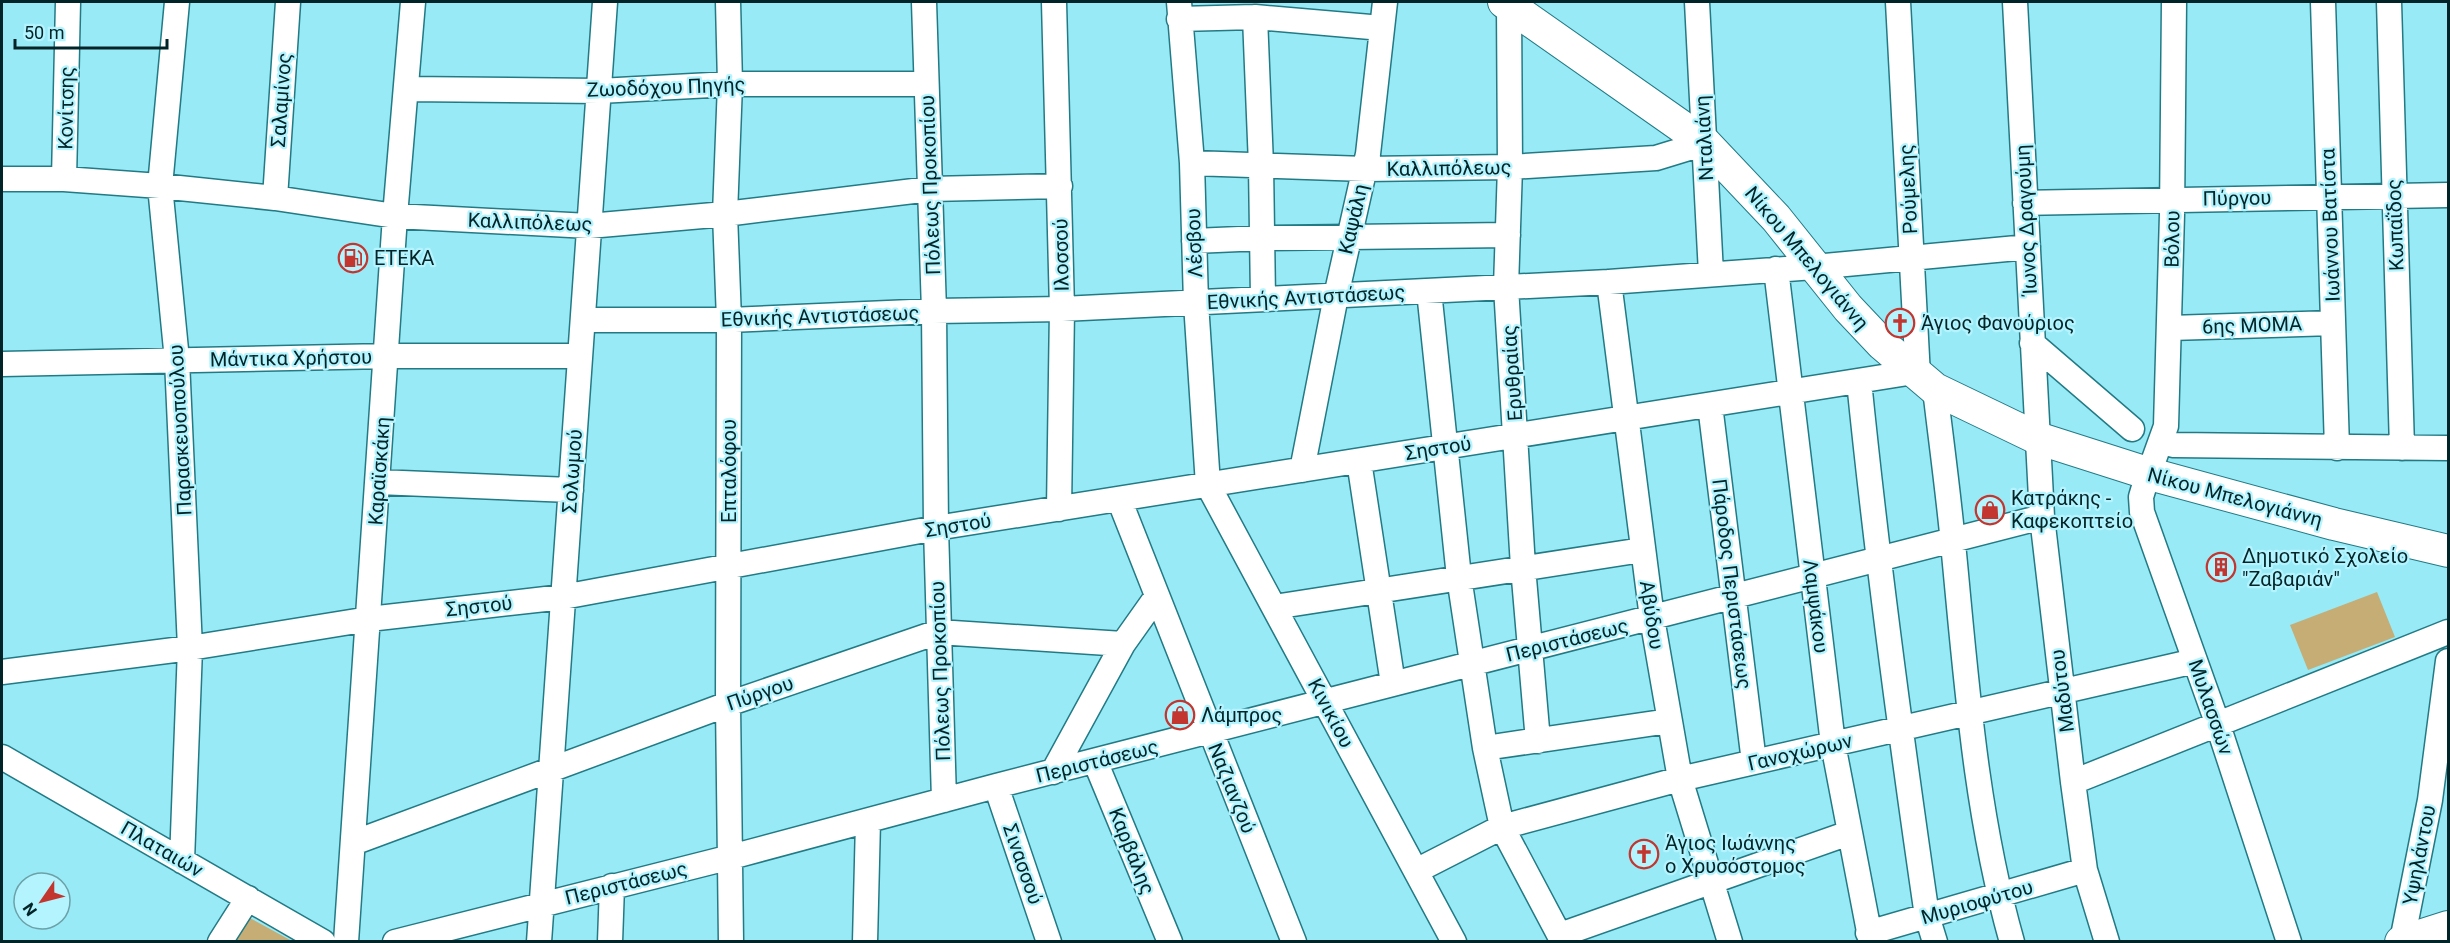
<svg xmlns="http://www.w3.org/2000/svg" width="2450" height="943" font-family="Roboto,sans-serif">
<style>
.green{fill:#c5ad75}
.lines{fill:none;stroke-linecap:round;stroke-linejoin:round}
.minor-casing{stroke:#227a85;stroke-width:27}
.major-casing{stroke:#227a85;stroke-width:34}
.minor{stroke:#fff;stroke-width:24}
.major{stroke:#fff;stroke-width:32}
.labels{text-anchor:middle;stroke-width:4.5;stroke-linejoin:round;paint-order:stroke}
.street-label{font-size:20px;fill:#002428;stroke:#b4f4fe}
.poi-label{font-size:20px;fill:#002428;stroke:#b4f4fe;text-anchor:start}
</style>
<rect width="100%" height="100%" fill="#98eaf6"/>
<!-- green -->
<path class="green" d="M2377,592L2395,637L2308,670L2290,625Z
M248,917L292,941L232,942Z"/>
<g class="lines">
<!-- minor casing -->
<g class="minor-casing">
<path id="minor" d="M177,2L160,186L177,360L190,648L182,861
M728,2L730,84L725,214L729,320L728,704L731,942
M924,2L934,311L936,528L944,800
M1054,2L1062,309L1059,509
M1179,2L1192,163L1196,303L1208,485L1454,942
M1697,2L1711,274
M1898,2L1918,376
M2015,2L2042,517L2073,782L2085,870L2107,942
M2174,2L2172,214L2166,426L2144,487L2141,497L2142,512L2218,725L2289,942
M2323,2L2337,448
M2389,2L2402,448
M1509,5L1510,167L1506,287L1523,567L1538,741
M1255,17L1261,165L1263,299
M1179,19L1255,17L1382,28
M406,89L599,91L730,84H926
M1192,163L1365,169L1510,167L1656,158L1705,143
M2,179H64L160,186L275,198L395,216L589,226L725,214L930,189L1060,186
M64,179L68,2
M275,198L288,2
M2025,203L2448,195
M1194,241L1262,238L1508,235
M1776,269L1833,744L1871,942
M1609,282L1652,618L1680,779L1730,942
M1429,291L1459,577L1485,748L1502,827L1563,942
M583,320H729L934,311L1062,309L1609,282L1814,267L2028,247
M2170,328L2333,323
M2032,343L2132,429
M2,364L387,356H580
M1859,381C1877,560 1901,738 1927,916L1935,942
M1935,389C1941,440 1948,491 1953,543C1966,676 1975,812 2012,942
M1710,405L1754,762
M2161,442L2174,445L2448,448
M1359,461L1393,684
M1302,470L1336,296L1368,154L1385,2
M378,482L571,490
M1119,499L1294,942
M1274,607L1642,550
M2,672L190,648L369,619L563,597L936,528L1914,372
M1485,748L1669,721
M2,757L323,942
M1095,761L1170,942
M1053,772L1123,644L1157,596
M2073,782L2448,632
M996,786L1049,942
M353,843L728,704L938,632L1123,644
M1416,871L1502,827L1680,779L2195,661
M1868,933L2085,870
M1560,935L1849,833
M2402,941L2430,800L2448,661
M220,942L248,898
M346,942L395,216L413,2
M395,942L731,857L996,786L2042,517
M539,942L605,2
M610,942L612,886
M865,942L868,821"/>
</g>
<!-- major casing -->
<g class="major-casing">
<path id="major" d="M1504,2L1705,143L1776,218L1848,308L1882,344L1935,389L2037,438L2150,474L2334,524L2448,551
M2401,942L2448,927"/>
</g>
<!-- minor -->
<use href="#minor" class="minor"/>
<!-- major -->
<use href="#major" class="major"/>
</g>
<!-- icons -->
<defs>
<g id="fuel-ring" transform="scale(1.5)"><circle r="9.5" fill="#b4f4fe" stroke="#c3352f" stroke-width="1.5"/><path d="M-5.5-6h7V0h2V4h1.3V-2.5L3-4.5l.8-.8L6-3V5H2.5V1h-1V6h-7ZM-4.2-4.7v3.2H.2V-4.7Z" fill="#c3352f"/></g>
<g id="church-ring" transform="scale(1.5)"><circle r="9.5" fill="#b4f4fe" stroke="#c3352f" stroke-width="1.5"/><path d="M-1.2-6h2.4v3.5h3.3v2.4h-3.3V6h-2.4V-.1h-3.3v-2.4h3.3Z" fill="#c3352f"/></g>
<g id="shop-ring" transform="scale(1.5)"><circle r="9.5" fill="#b4f4fe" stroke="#c3352f" stroke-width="1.5"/><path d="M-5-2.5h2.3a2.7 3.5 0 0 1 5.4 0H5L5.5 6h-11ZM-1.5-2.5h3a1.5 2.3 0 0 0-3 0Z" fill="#c3352f"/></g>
<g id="building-ring" transform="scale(1.5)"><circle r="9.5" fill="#b4f4fe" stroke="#c3352f" stroke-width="1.5"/><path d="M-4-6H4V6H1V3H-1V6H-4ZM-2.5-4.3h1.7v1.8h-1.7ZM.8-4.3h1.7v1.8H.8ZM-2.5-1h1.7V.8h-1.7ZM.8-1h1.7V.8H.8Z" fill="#c3352f"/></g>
</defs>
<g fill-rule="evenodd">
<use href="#fuel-ring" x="353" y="258"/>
<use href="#church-ring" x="1900" y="323"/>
<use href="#shop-ring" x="1990" y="510"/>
<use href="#building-ring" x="2221" y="567"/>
<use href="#shop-ring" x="1180" y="715"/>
<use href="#church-ring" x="1644" y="854"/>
</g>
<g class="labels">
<!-- street labels -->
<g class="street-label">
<text transform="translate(666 87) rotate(-2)" y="7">Ζωοδόχου Πηγής</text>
<text transform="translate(281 100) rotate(-86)" y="7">Σαλαμίνος</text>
<text transform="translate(66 108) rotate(-89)" y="7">Κονίτσης</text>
<text transform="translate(1704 138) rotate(-93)" y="7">Νταλιάνη</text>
<text transform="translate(1449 168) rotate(-1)" y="7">Καλλιπόλεως</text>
<text transform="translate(930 185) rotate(-92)" y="7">Πόλεως Προκοπίου</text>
<text transform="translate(1908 189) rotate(-93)" y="7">Ρούμελης</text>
<text transform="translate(2237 198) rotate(-1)" y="7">Πύργου</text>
<text transform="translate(1353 219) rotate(-77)" y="7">Καψάλη</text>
<text transform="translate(2026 220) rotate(-93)" y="7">Ίωνος Δραγούμη</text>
<text transform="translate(530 222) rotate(2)" y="7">Καλλιπόλεως</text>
<text transform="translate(2330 225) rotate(-92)" y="7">Ιωάννου Βατίστα</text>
<text transform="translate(2395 225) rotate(-92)" y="7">Κωπαΐδος</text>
<text transform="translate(2172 239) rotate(-89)" y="7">Βόλου</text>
<text transform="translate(1194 243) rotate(-92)" y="7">Λέσβου</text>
<text transform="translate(1061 255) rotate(-91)" y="7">Ιλοσσού</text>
<text transform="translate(1807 258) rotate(50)" y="7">Νίκου Μπελογιάννη</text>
<text transform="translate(1306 297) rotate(-3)" y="7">Εθνικής Αντιστάσεως</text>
<text transform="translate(820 316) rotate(-2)" y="7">Εθνικής Αντιστάσεως</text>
<text transform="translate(2252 325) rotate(-2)" y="7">6ης ΜΟΜΑ</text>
<text transform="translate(291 358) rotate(-1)" y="7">Μάντικα Χρήστου</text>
<text transform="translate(1512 373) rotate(-94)" y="7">Ερυθραίας</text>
<text transform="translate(180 430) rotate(-93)" y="7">Παρασκευοπούλου</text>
<text transform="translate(1438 448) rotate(-9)" y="7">Σηστού</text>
<text transform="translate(379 471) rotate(-86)" y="7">Καραϊσκάκη</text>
<text transform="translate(572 471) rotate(-86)" y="7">Σολωμού</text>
<text transform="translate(729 471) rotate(-90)" y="7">Επταλόφου</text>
<text transform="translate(2235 497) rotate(15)" y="7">Νίκου Μπελογιάννη</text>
<text transform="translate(958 525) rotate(-9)" y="7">Σηστού</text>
<text transform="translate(1732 584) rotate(83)" y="7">Πάροδος Περιστάσεως</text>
<text transform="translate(479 606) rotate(-6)" y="7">Σηστού</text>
<text transform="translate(1816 606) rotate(83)" y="7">Λαμψάκου</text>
<text transform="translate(1652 615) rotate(81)" y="7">Αβύδου</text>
<text transform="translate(1567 640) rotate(-14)" y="7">Περιστάσεως</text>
<text transform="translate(940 671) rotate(-92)" y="7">Πόλεως Προκοπίου</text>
<text transform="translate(2062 691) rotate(-97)" y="7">Μαδύτου</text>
<text transform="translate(760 693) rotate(-19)" y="7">Πύργου</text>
<text transform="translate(2211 707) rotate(71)" y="7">Μυλασσών</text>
<text transform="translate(1331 713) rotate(62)" y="7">Κινικίου</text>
<text transform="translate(1800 752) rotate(-13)" y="7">Γανοχώρων</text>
<text transform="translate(1097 761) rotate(-14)" y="7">Περιστάσεως</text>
<text transform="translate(1232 788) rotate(68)" y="7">Ναζιανζού</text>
<text transform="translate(162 849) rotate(30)" y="7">Πλαταιών</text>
<text transform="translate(1132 851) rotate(68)" y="7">Καρβάλης</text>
<text transform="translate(2419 855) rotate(-79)" y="7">Υψηλάντου</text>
<text transform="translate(1023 864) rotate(71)" y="7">Σινασσού</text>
<text transform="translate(626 883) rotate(-14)" y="7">Περιστάσεως</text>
<text transform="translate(1977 902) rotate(-16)" y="7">Μυριοφύτου</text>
</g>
<!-- poi labels -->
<g class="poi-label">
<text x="374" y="265">ΕΤΕΚΑ</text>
<text x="1921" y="330">Άγιος Φανούριος</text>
<text x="2011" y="505">Κατράκης -<tspan x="2011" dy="23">Καφεκοπτείο</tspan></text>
<text x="2242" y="563">Δημοτικό Σχολείο<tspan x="2242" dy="23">"Ζαβαριάν"</tspan></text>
<text x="1201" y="722">Λάμπρος</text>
<text x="1665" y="850">Άγιος Ιωάννης<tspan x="1665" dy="23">ο Χρυσόστομος</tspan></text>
</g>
</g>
<!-- border -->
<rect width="2450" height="943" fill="none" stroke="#002428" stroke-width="6"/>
<!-- north arrow -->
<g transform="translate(42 901) rotate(235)"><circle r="28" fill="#b4f4fe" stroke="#6ca1a8" stroke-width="1.5"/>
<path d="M0-4.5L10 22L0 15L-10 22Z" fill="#c3352f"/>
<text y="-9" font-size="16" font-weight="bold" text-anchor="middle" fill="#002428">N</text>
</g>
<!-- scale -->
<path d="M15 39v9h152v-9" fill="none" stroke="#002428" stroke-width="3"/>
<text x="24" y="39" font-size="18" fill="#002428" stroke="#b4f4fe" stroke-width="4.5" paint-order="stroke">50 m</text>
</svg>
